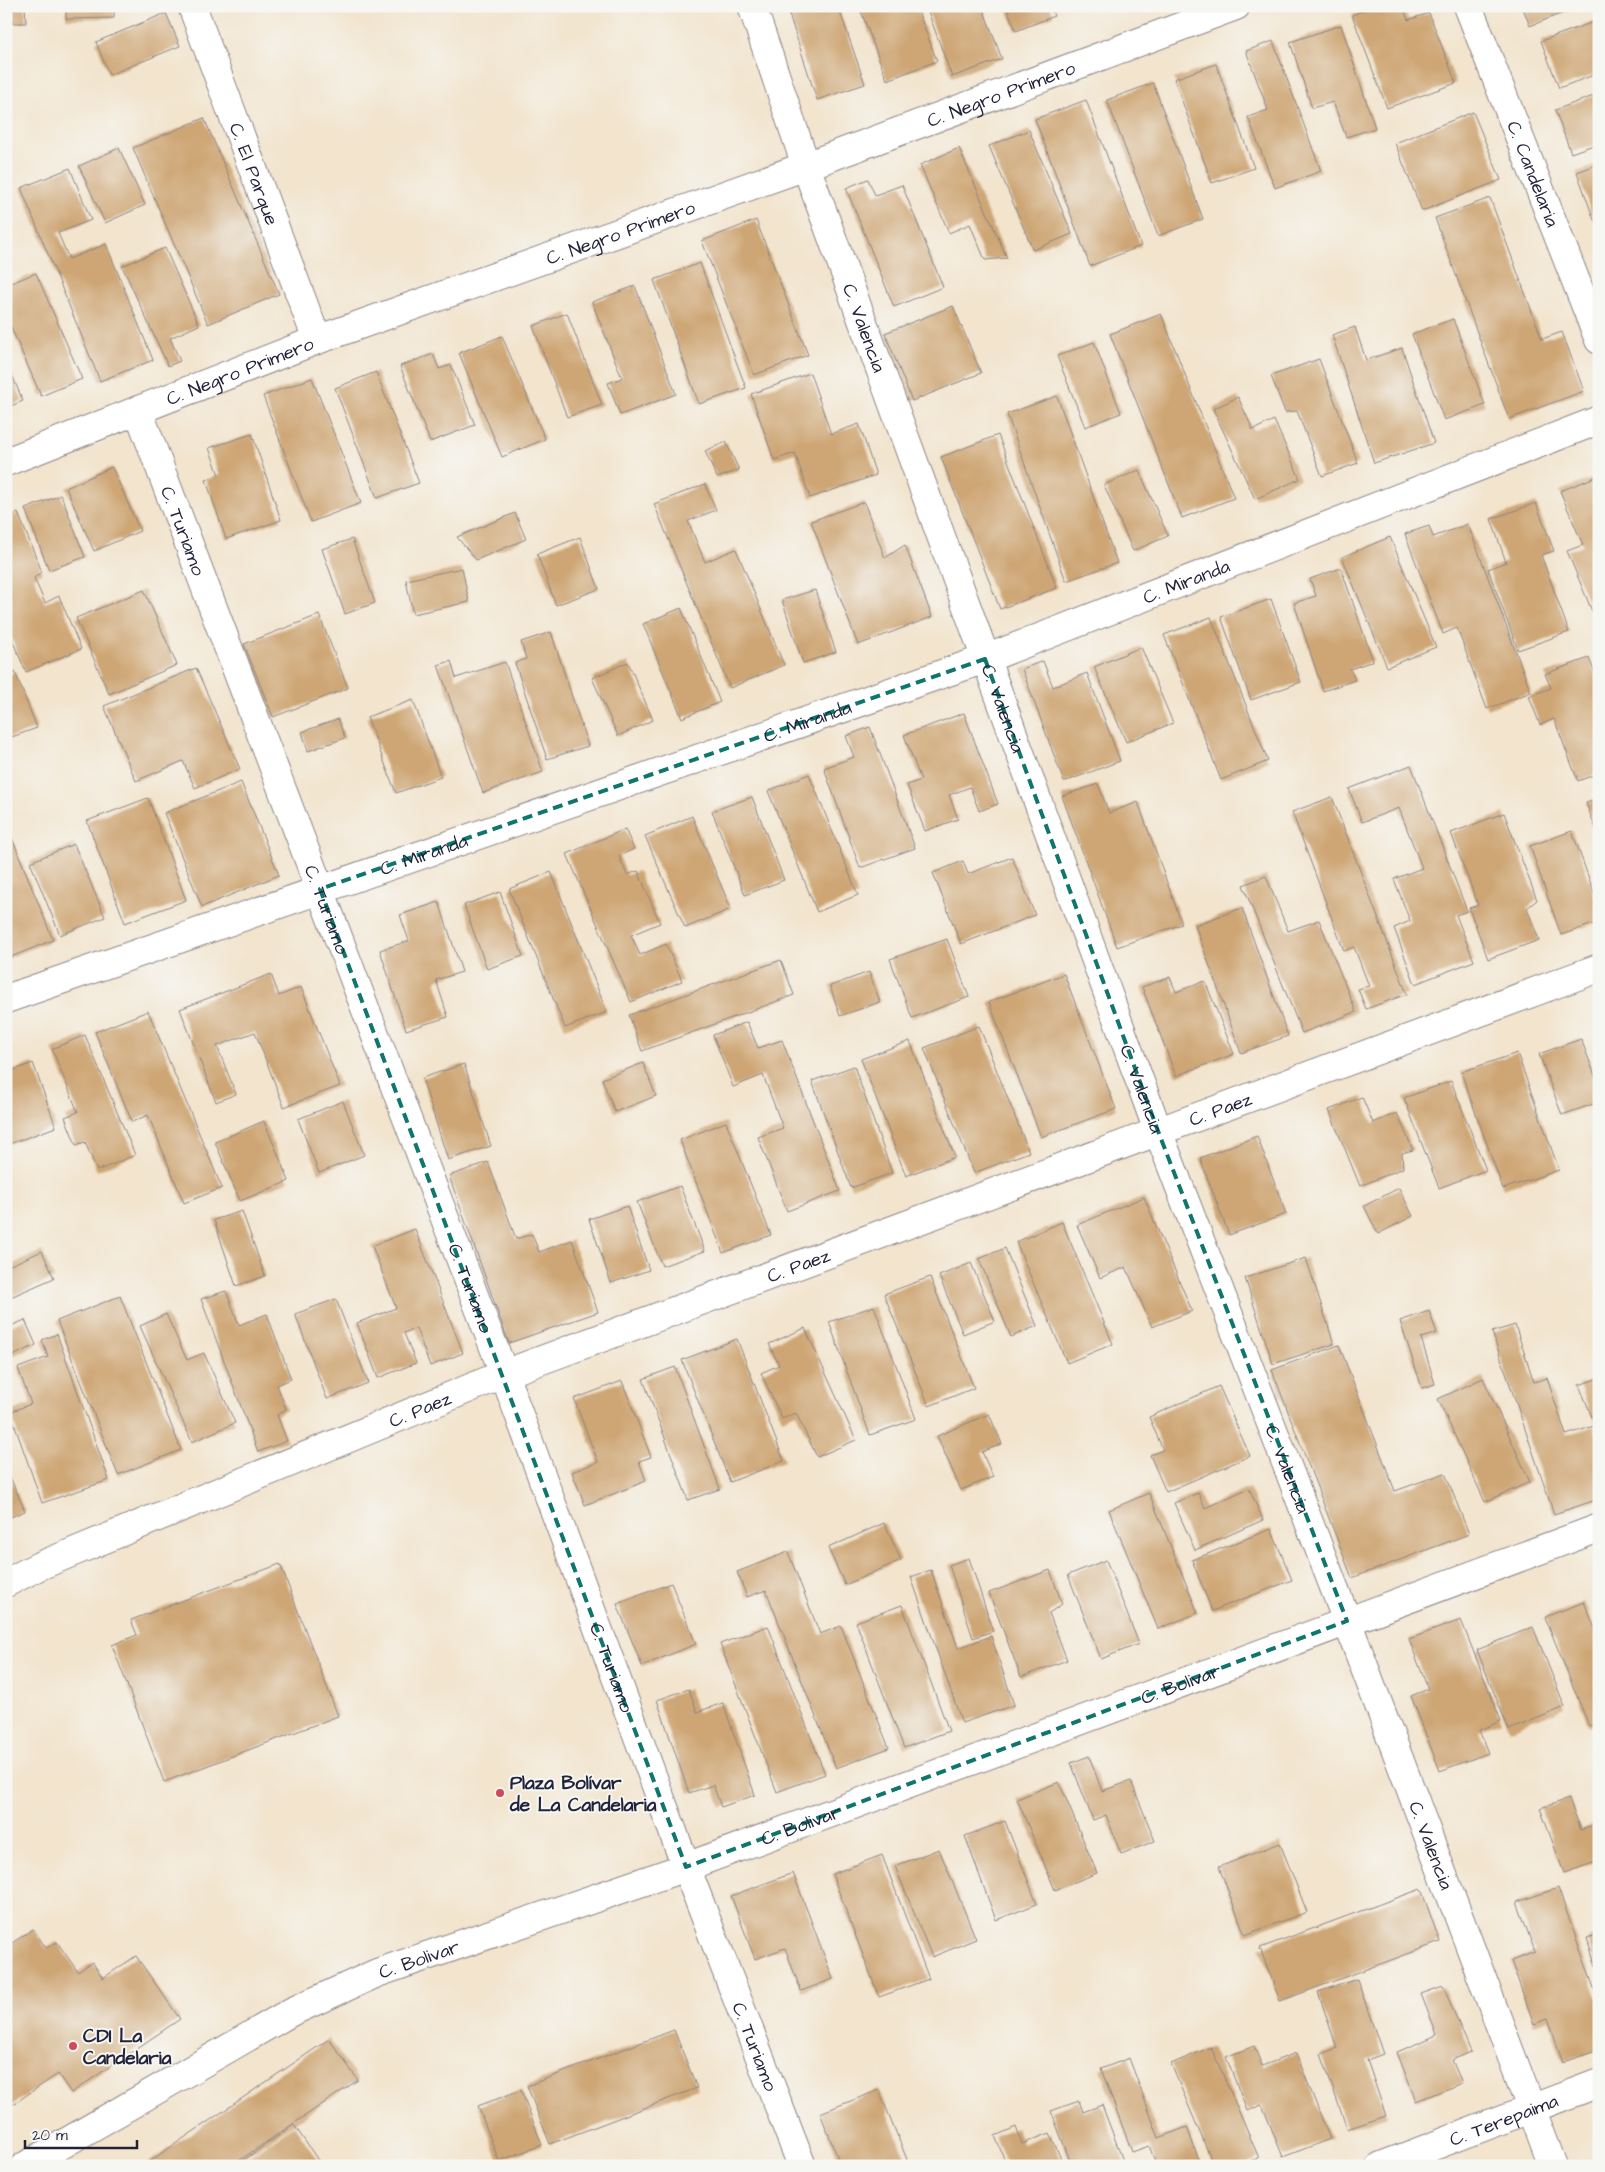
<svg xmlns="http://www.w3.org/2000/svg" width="1605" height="2172" font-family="'Architects Daughter',sans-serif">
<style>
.building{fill:#cea674}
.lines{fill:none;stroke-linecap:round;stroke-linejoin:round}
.minor-casing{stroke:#8a8384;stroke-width:30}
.minor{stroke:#fff;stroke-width:28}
.marked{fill:none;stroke:#0f766e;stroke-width:4;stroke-dasharray:10 6;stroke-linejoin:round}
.poi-dot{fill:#d1495b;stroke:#f6f6f2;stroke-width:2}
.labels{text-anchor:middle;stroke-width:4;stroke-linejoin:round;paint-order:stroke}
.street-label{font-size:19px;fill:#22223b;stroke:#f6f6f2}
.poi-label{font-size:19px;font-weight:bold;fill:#22223b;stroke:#f6f6f2;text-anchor:start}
</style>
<rect width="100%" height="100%" fill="#f6f6f2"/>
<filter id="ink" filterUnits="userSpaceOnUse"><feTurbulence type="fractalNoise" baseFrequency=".02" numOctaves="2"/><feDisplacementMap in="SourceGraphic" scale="10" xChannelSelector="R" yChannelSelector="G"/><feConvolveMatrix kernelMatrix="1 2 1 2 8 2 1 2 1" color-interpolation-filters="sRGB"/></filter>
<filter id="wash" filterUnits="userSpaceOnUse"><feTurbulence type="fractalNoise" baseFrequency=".0096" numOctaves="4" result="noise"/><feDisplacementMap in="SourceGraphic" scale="20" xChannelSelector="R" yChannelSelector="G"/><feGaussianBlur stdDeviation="1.12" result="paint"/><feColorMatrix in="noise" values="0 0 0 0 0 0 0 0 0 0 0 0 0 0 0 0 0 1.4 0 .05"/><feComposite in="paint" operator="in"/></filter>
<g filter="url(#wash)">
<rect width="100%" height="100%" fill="#f2e4cd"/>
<g id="blocks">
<!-- building -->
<path class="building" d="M6,6H25L26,23H6Z
M66,6H114V18L66,19Z
M791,6H838L865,84L817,100L787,8Z
M859,6H916L937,61L887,80Z
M926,6H982L1002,59L952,77Z
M1006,6H1050L1054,16L1016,31Z
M1375,6H1403L1408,20L1429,13L1456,83L1387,108L1352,15Z
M1522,6H1580L1530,26Z
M166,13L180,46L109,75L96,42Z
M1599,20V73L1559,88L1541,41Z
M1341,25L1375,128L1346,137L1333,102L1312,108L1290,42Z
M1273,41L1321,171L1275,188L1248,117L1268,110L1246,51Z
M1216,64L1254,168L1212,183L1174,79Z
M1153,83L1203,219L1158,236L1107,100Z
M1599,94V143L1571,153L1555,110Z
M1086,100L1141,246L1090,266L1035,119Z
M1473,112L1501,180L1422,211L1395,143Z
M204,118L279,294L208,324L133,148Z
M1029,130L1072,234L1033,250L989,146Z
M119,148L145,205L105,223L79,166Z
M959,148L1007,258L985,260L970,224L949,233L920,165Z
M1599,164V218L1594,220L1577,172Z
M70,168L91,220L58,233L69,259L106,244L153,360L100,381L21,188Z
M868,179L875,195L902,185L943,287L894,307L846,188Z
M1490,198L1542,339L1562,332L1584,391L1509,419L1435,218Z
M756,220L808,355L754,375L702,241Z
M165,248L199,325L170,338L180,361L168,366L122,266Z
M700,263L746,388L699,404L654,280Z
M36,273L82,379L41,396L6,316V285Z
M635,286L676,394L620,415L608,383L622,378L592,302Z
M953,306L981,373L912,401L885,333Z
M567,313L602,405L567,417L533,326Z
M1161,314L1234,498L1182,518L1110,334Z
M1453,319L1485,405L1444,420L1412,334Z
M1355,327L1366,360L1402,348L1434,443L1374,463L1332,335Z
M502,336L545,439L502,457L459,353Z
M1094,342L1121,413L1085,427L1057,356Z
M433,354L439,369L451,365L475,425L430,442L400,366Z
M1319,359L1358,463L1322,476L1297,411L1285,412L1271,376Z
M6,361L23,401L6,408Z
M376,372L419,483L377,498L335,388Z
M810,373L831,434L859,424L876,475L810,498L795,453L774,460L751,394Z
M312,378L361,503L311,522L263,396Z
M1057,396L1117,563L1066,581L1007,414Z
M1238,397L1253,430L1274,420L1300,479L1255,499L1213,409Z
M252,434L281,520L226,539L206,480L219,475L209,448Z
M998,435L1057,588L1000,609L941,457Z
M726,442L739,470L717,478L705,451Z
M112,467L140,531L94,551L66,488Z
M1139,470L1168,536L1133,551L1104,485Z
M1598,476L1599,608L1592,611L1567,551L1583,545L1560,491Z
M705,484L716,510L688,521L705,562L736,549L784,665L730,688L654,504Z
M61,495L85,557L49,570L25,509Z
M864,502L885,558L905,545L932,617L858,645L811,521Z
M1536,503L1554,551L1541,555L1569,632L1518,650L1488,569L1506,562L1491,519Z
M18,513L42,572L34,578L45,603L59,596L81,649L26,672L6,626V518Z
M515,513L526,539L476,560L457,537Z
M1468,524L1531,692L1487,709L1457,628L1443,634L1405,534L1429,526L1433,537Z
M580,537L599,589L556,605L537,554Z
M1390,537L1436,647L1387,667L1342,557Z
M352,539L375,603L345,614L322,549Z
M462,568L469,602L413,614L406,580Z
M1341,568L1373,661L1350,669L1355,680L1323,691L1294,603L1316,596L1310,579Z
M144,590L177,665L109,694L76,618Z
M815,590L836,652L803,663L782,600Z
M1271,599L1301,682L1251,700L1221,617Z
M681,608L720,702L682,718L643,624Z
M319,615L348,688L273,717L244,644Z
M1211,617L1268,761L1221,780L1164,635Z
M551,632L588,746L547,759L515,663L526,659L521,642Z
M1141,647L1173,723L1126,742L1094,667Z
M1589,658L1599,684V773L1578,781L1554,719L1540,725L1529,696L1551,688L1545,674Z
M451,661L456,678L505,662L543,772L483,793L438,665Z
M1043,661L1053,687L1087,673L1120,761L1064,782L1022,669Z
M628,662L653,720L618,736L592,678Z
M196,668L240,769L195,788L183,761L136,781L104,706Z
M15,672L37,728L6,739V675Z
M413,700L441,777L396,793L367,717Z
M964,713L998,804L979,811L970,787L949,795L958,819L925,831L907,785L921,780L904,735Z
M338,719L345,738L308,751L302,732Z
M870,727L915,848L860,868L824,768L854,757L846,736Z
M1411,765L1467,911L1456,915L1474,961L1415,984L1394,928L1410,921L1394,879L1422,868L1399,808L1362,822L1349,789Z
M809,774L858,895L817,912L768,791Z
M241,782L279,875L202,907L164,813Z
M1098,784L1109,813L1138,802L1182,924L1117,947L1062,796Z
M752,797L784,880L745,895L712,811Z
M1332,797L1407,994L1366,1009L1358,989L1369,986L1354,947L1344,951L1292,812Z
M148,798L186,900L125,923L87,821Z
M1599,799V837L1586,803Z
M1504,813L1537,900L1527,908L1539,940L1488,959L1469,908L1478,905L1451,833Z
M692,816L731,909L685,928L645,836Z
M6,823L53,940L6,959Z
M625,829L634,849L619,856L627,875L638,871L660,923L631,935L640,955L666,944L682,981L631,1002L567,854Z
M1572,831L1599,907V922L1561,935L1530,846Z
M74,844L105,917L60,935L30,862Z
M1012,857L1035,915L961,944L933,873L963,861L968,874Z
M551,872L607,1012L565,1028L509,889Z
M1266,876L1288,931L1319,920L1356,1012L1302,1033L1243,885Z
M500,892L523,956L487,969L464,905Z
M439,902L462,972L436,980L448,1017L406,1030L380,950L409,941L400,915Z
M1242,908L1288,1036L1241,1053L1195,925Z
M947,939L969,997L912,1018L890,959Z
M781,960L794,995L642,1051L629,1015Z
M869,972L880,1002L840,1016L830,986Z
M271,974L279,996L301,987L340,1086L284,1107L255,1032L217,1046L236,1094L216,1102L180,1009Z
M1064,974L1116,1109L1041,1137L989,1002Z
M1170,977L1176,992L1205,981L1234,1054L1176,1076L1142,987Z
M148,1011L222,1188L184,1203L148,1115L132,1122L95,1032Z
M747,1022L758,1048L782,1040L840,1191L787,1211L758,1137L783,1128L763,1075L733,1087L713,1035Z
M979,1026L1029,1152L974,1173L924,1048Z
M85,1035L135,1155L97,1171L85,1142L76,1145L65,1117L78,1112L52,1049Z
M1581,1039L1599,1086V1102L1562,1115L1539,1054Z
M910,1041L955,1157L906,1176L861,1059Z
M1517,1053L1559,1170L1503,1189L1461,1072Z
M33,1063L56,1127L9,1144L6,1136V1073Z
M643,1063L656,1096L615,1112L602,1079Z
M464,1064L491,1146L448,1160L422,1078Z
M854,1066L892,1173L851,1188L812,1081Z
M1451,1081L1486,1170L1439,1188L1404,1098Z
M1362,1097L1373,1123L1397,1113L1413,1150L1402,1153L1403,1168L1360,1186L1329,1110Z
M343,1101L364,1155L319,1173L298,1119Z
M264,1121L289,1181L240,1201L215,1142Z
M726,1122L771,1235L723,1253L680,1140Z
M1257,1136L1286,1214L1229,1235L1200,1158Z
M488,1162L516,1239L532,1234L539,1252L572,1240L598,1312L509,1343L449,1176Z
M680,1186L705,1251L662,1266L637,1202Z
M1399,1188L1413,1216L1378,1234L1364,1206Z
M1144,1197L1192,1311L1152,1327L1126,1267L1100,1278L1077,1225Z
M627,1206L649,1270L611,1283L589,1219Z
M242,1211L265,1276L236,1286L214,1220Z
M1062,1222L1113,1344L1067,1363L1016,1242Z
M415,1229L463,1353L430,1366L416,1328L404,1333L416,1363L378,1378L357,1323L396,1308L372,1246Z
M1005,1248L1037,1326L1011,1337L979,1259Z
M42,1251L54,1278L6,1299V1267Z
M1306,1258L1334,1344L1273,1364L1245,1278Z
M971,1263L995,1321L963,1334L939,1276Z
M930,1277L974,1388L929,1406L884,1294Z
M226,1291L239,1325L267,1314L291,1379L277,1385L286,1409L277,1415L287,1441L258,1452L201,1299Z
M120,1296L181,1450L118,1475L57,1321Z
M336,1299L368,1383L327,1399L295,1314Z
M874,1306L916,1419L870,1435L829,1322Z
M1429,1311L1437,1333L1421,1338L1435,1384L1422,1388L1400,1321Z
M166,1314L187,1360L204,1353L235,1423L192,1442L140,1326Z
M25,1320L36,1345L6,1359V1328Z
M1515,1325L1534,1382L1547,1378L1566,1435L1594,1426L1599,1439V1499L1554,1514L1492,1332Z
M805,1328L856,1440L817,1457L796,1413L782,1419L761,1373L779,1365L769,1344Z
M57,1334L109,1480L42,1503L10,1412L31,1404L18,1368L48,1357L42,1340Z
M737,1339L784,1461L730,1482L682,1360Z
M1339,1345L1395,1491L1445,1473L1469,1534L1352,1578L1272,1370Z
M675,1367L720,1489L688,1500L643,1379Z
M1483,1378L1530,1482L1485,1502L1438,1399Z
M1599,1378V1434L1579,1385Z
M622,1381L651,1457L639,1461L646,1481L585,1505L572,1472L598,1462L574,1399Z
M1219,1386L1250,1456L1166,1492L1150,1455L1163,1450L1149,1417Z
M989,1414L1002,1444L982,1452L993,1477L961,1490L937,1436Z
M6,1468L25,1511L6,1519Z
M1249,1488L1263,1520L1195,1550L1174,1503L1198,1493L1205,1508Z
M1149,1493L1198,1613L1158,1629L1109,1510Z
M884,1523L901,1560L845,1585L828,1548Z
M1271,1529L1292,1580L1212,1611L1192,1560Z
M788,1552L820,1634L841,1626L889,1748L836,1768L766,1590L747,1597L737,1572Z
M969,1558L993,1631L973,1638L949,1565Z
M1106,1560L1139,1644L1101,1659L1068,1575Z
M280,1564L338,1716L164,1782L112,1645L137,1635L131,1620Z
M931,1570L958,1648L991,1636L1014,1705L962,1723L911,1577Z
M1050,1570L1062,1604L1049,1613L1067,1660L1021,1677L989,1593Z
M671,1583L696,1644L642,1666L617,1604Z
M1584,1602L1599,1638V1722L1589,1726L1545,1617Z
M902,1605L949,1731L904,1748L856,1622Z
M1461,1620L1501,1721L1479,1730L1488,1753L1440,1771L1411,1696L1428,1689L1409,1639Z
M768,1626L825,1774L777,1792L720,1644Z
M1533,1627L1565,1707L1509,1730L1477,1650Z
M689,1689L697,1712L723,1703L755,1795L721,1807L713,1785L689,1793L657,1700Z
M1089,1756L1102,1791L1131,1781L1155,1841L1121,1854L1106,1815L1093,1820L1071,1763Z
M1059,1782L1097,1873L1055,1890L1017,1799Z
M1569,1799L1581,1830L1599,1823V1861L1564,1873L1540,1808Z
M1005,1821L1037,1904L996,1920L965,1836Z
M1280,1843L1307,1912L1245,1935L1219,1867Z
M939,1849L976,1939L932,1957L895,1866Z
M882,1855L929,1979L879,1997L832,1874Z
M793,1873L833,1979L801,1991L785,1948L755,1959L731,1896Z
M1558,1888L1599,2002V2050L1563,2062L1548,2019L1534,2024L1511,1961L1535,1952L1517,1902Z
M1421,1889L1440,1942L1280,2001L1260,1948Z
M33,1929L46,1948L57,1942L78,1972L92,1962L103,1978L136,1956L180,2019L71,2093L58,2074L6,2109V1947Z
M1599,1934V1973H1598L1587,1938Z
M1357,1979L1383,2054L1367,2060L1386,2116L1347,2129L1321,2054L1337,2048L1318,1992Z
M1443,1986L1471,2052L1452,2060L1462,2083L1416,2101L1397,2052L1437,2035L1421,1994Z
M674,2030L697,2088L550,2144L527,2086Z
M329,2039L358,2080L231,2166H143Z
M1254,2046L1262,2066L1296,2053L1330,2139L1283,2157L1262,2105L1247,2111L1226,2057Z
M1211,2047L1259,2158L1242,2166H1214L1171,2064Z
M1129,2058L1159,2138L1187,2127L1201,2166H1157L1149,2146L1132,2152L1101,2069Z
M521,2090L542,2145L499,2161L478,2106Z
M879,2090L908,2162L899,2166H856L855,2162L841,2166L820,2113Z
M1079,2101L1083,2112L1102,2105L1125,2166H1072L1051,2111Z
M294,2125L322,2166H235Z
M1016,2127L1022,2144L1050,2133L1064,2166H1007L995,2136Z"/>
</g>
</g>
<g filter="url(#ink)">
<use href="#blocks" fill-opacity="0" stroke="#8a8384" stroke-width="1"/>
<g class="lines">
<!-- minor casing -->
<g class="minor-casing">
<g id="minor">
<path id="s1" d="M192,6L317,340"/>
<path id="s2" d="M752,6L806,166L1158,1131L1347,1621L1553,2166"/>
<path id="s3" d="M1468,6L1599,340"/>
<path id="s4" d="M138,410L504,1374L686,1867L802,2166"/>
<path id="s5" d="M6,462L317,340L806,166L1236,6"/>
<path id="s6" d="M6,999L985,659L1599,420"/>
<path id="s7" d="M6,1583L37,1567L504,1374L1599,968"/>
<path id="s8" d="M25,2166L291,2012L377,1973L686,1867L1599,1528"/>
<path id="s9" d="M1381,2166L1599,2083"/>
</g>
</g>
<!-- minor -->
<use href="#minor" class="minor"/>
</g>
</g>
<!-- marked area -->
<path class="marked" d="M985,659L1158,1131L1347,1621L686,1867L320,889Z"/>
<!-- markers -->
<g class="poi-dot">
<circle cx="500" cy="1793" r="5"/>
<circle cx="73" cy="2046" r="5"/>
</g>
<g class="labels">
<!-- street labels -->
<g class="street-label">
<text dy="7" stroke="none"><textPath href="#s5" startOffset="1061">C. Negro Primero</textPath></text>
<text dy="7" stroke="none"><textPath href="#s1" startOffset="179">C. El Parque</textPath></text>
<text dy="7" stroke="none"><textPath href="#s3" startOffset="180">C. Candelaria</textPath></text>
<text dy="7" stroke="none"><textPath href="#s5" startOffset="656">C. Negro Primero</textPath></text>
<text dy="7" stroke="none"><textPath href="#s2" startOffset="341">C. Valencia</textPath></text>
<text dy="7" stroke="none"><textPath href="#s5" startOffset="251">C. Negro Primero</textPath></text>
<text dy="7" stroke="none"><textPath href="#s4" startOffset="129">C. Turiamo</textPath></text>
<text dy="7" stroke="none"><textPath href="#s6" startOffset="1252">C. Miranda</textPath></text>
<text dy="7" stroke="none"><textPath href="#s2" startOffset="746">C. Valencia</textPath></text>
<text dy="7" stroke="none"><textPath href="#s6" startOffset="848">C. Miranda</textPath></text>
<text dy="7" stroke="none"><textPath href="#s6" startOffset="442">C. Miranda</textPath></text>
<text dy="7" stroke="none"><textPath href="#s4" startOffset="534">C. Turiamo</textPath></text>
<text dy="7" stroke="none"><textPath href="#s2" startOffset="1151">C. Valencia</textPath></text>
<text dy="7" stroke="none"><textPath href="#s7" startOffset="1304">C. Paez</textPath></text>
<text dy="7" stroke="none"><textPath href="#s7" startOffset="854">C. Paez</textPath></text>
<text dy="7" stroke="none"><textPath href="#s4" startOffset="939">C. Turiamo</textPath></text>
<text dy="7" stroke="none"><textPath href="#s7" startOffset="449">C. Paez</textPath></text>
<text dy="7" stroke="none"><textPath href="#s2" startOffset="1558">C. Valencia</textPath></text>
<text dy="7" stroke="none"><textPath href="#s4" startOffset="1344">C. Turiamo</textPath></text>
<text dy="7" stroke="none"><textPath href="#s8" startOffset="1256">C. Bolivar</textPath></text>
<text dy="7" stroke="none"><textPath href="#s8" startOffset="851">C. Bolivar</textPath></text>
<text dy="7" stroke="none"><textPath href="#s2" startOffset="1961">C. Valencia</textPath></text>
<text dy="7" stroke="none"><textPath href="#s8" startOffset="446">C. Bolivar</textPath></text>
<text dy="7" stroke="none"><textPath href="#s4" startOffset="1749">C. Turiamo</textPath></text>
<text dy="7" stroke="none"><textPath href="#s9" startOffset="131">C. Terepaima</textPath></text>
</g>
<!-- poi labels -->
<g class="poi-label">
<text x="510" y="1789">Plaza Bolívar<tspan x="510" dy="22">de La Candelaria</tspan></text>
<text x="83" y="2042">CDI La<tspan x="83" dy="22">Candelaria</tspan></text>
</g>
</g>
<!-- margin -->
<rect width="1605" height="2172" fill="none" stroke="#f6f6f2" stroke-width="25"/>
<!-- scale -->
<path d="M25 2140v8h112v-8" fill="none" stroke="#22223b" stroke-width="2.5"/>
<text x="32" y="2140" font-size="15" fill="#22223b" stroke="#f6f6f2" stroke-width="4" paint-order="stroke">20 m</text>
</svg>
